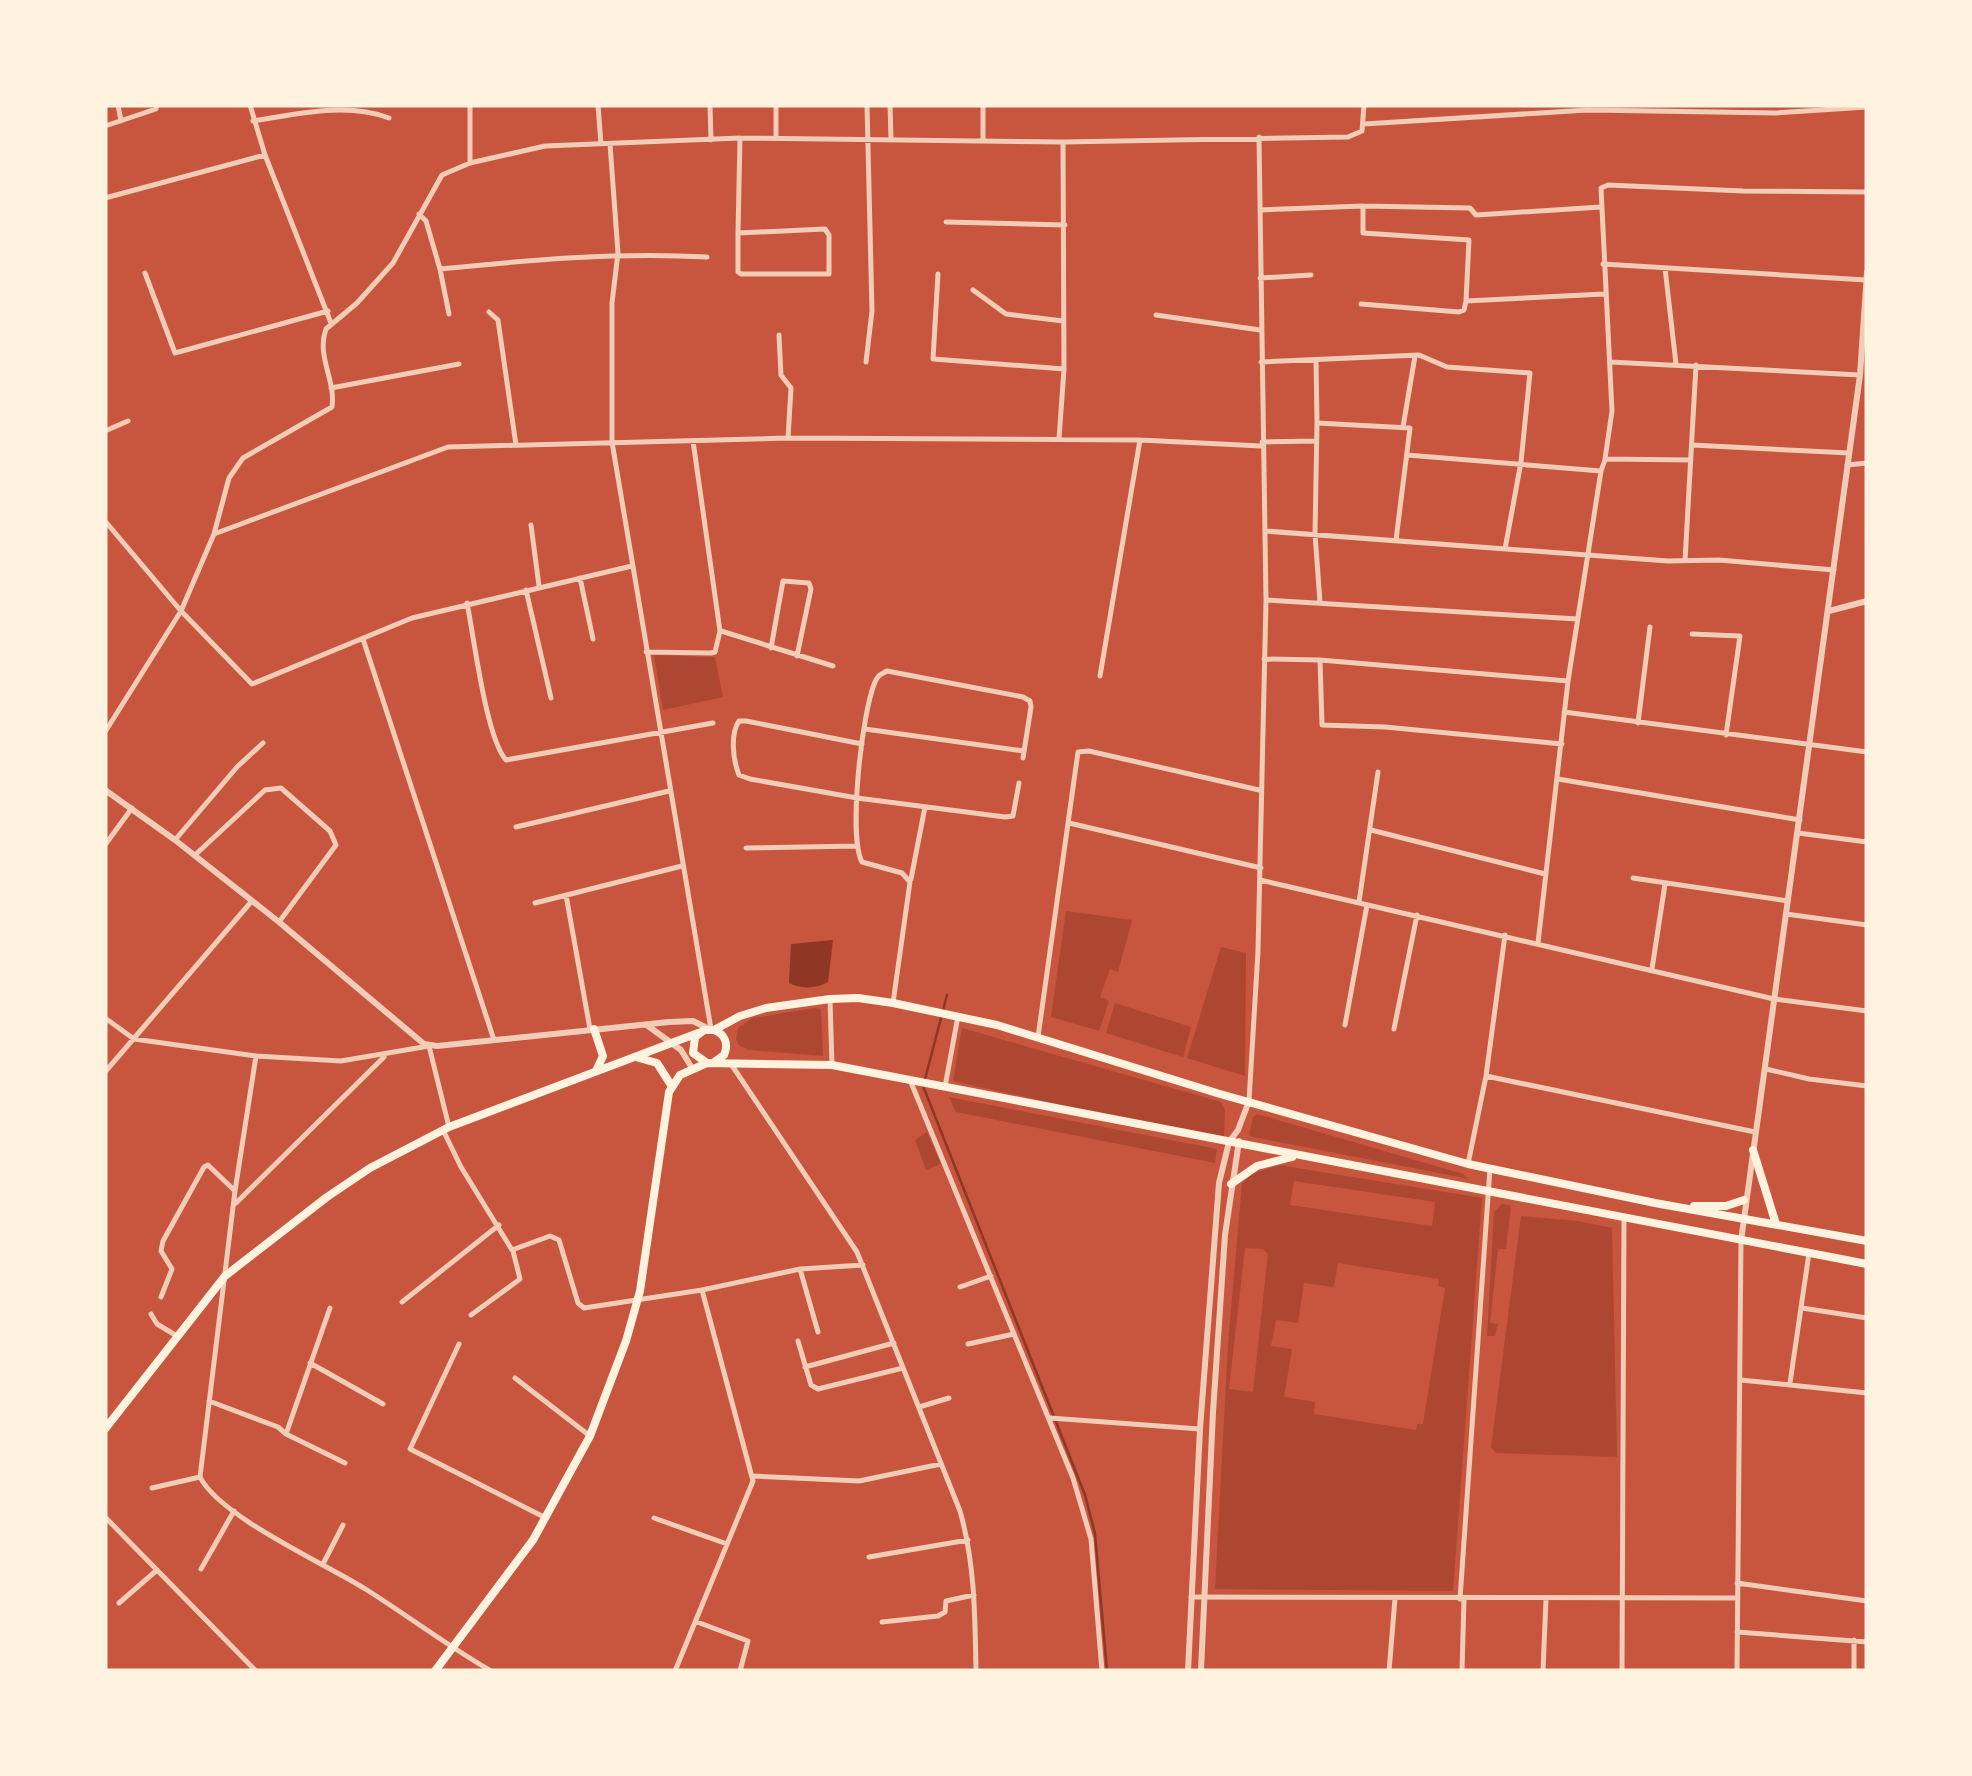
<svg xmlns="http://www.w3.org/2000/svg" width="1972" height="1776" font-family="'Nunito Sans',sans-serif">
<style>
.green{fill:#ae4732;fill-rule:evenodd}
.water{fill:#8f3625}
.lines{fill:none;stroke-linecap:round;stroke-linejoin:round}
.stream{stroke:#8f3625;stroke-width:2.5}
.minor{stroke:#f1ccb7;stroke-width:5}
.tertiary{stroke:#f1ccb7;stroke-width:6}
.secondary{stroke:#fff3e0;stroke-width:8}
</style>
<rect width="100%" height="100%" fill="#c8553d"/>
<!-- green -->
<path class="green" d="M654,655L715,657L723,697L663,710Z
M1066,911L1132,920L1118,972L1110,969L1100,997L1109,1001L1099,1031L1051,1017Z
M1221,947L1246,953L1245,1076L1187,1058Z
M1115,1003L1191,1027L1183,1057L1106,1033Z
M814,1008L821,1009L823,1056L749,1050L740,1046L736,1040L738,1028L753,1018Z
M962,1028L1221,1102L1225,1110L1224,1141L953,1081Z
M949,1097L1217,1149L1215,1163L956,1112Z
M1257,1114L1463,1174L1469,1179L1253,1137L1249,1135L1253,1117Z
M927,1132L941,1164L926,1170L915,1140Z
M1279,1165L1482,1198L1453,1591L1215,1589L1228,1344L1242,1183L1252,1174ZM1294,1181L1435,1202L1432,1226L1290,1205ZM1245,1248L1263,1249L1268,1254L1253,1392L1229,1389ZM1338,1263L1439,1279L1438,1286L1445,1288L1423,1424H1417L1416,1430L1314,1414L1315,1402L1284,1397L1292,1349L1271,1346L1276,1320L1298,1323L1304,1283L1334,1287Z
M1502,1204L1511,1206L1506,1249H1498L1490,1323L1498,1324L1495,1336H1487L1494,1212Z
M1521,1216L1578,1221L1612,1228L1617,1457L1496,1453L1491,1447Z"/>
<!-- water -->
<path class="water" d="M833,940L828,982C817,989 800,989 789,983L791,944Z"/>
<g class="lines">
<!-- stream -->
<path class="stream" d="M925,1079L947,995
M923,1086L1085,1495L1095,1534L1107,1671"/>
<!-- minor -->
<path class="minor" d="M118,105L121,121
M250,105L265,155L331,323
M470,105V162
M598,105L601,144
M710,105L711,140
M890,105L891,139
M253,121C298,114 346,102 389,118
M1364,124L1588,110L1776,113L1867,107
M105,126L156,109L157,105
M776,138V105
M983,141V105
M610,144L618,253L612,303V442L711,1029
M105,198L265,155
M1363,206L1470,208L1476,215L1601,207
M1260,210L1363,206V233L1469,240L1466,301
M419,214L426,221L440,269C530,260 616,252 707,257
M946,222L1065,225
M825,229L829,235V274H741L738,272V233Z
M738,233L740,138
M1603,264L1866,280
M1665,268L1676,364
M440,269L449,314
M145,273L175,353L328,311
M938,274L933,359L1064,369
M1260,278L1311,275
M973,290L1006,314L1063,321
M1361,304L1459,312L1464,310L1466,301L1604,294
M489,312L498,320L516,445
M1156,315L1260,330
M779,335L781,375L791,388L788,438
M1316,360L1317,423
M866,362L872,311L867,105
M1261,362L1419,355L1447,367L1530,373L1521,462L1505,549
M1610,362L1860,375
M331,388L459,364
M1403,427L1415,356
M105,431L128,421
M1059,439L1064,369L1063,142
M1262,442L1317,441
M1692,445L1849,453
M1407,455L1601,471L1605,460
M1691,460L1605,459L1612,411L1601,188L1608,185L1743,191L1867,192
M1847,465L1867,463
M105,521L181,611L252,684L412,618L632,566
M531,525L539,586
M1265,531L1668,561L1719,560L1834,570
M214,534L229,478L243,458L332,407C336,380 316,356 326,329L357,303L393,263L442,175L470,163L545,146L740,138L1063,142L1348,137L1362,131L1364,105
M1685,561L1696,365
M580,578L593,639
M526,590L551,698
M1266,600L1577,619
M1320,602L1315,534L1317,423L1410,428L1396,540
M467,603C474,637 486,738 506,760L713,723
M721,631L833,666
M1692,634L1740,636L1726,735
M363,639L494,1040
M771,648L783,581L809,583L811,589L797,656
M646,652L711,653L715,652L720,631L693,441
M1264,659L1320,660L1568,681
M1320,660L1322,725L1385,727L1562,744
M1100,676L1140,440
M1564,712L1867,752
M1638,723L1650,627
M865,729L1024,751
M105,732L181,611L214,534L448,447L788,438L1140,440L1261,446
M862,744L746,721H739C730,734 733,760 739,775L750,779L857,798L1005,817L1013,816L1019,783
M1558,779L1800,820
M1069,823L1261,868
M516,827L669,791
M1371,830L1545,874
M1798,833L1867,842
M175,840L237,767L263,743
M105,845L132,808
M746,848L857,846
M195,855L265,790L281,788L330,831L336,845L279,922
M1633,878L1788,901
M911,879L925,807
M1260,880L1774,999L1867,1011
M566,895L590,1029
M1359,902L1378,772
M535,903L682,866
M1786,914L1867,925
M1505,935L1486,1076L1755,1132
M1538,943L1568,681L1601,471
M1652,969L1665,884
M830,999L832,1065
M893,1003L910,882L902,873L862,862C848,835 862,712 875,682C879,674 880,675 887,671L1023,697L1030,701L1031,707L1023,758
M105,1018L134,1039L256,1056L341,1061L429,1046L449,1127
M1345,1025L1367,905
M1394,1029L1417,915
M1038,1037L1078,752L1089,751L1259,790
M256,1056L235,1191L200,1477C220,1517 326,1564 367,1590C408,1616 448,1646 491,1671
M731,1064L857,1252L960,1511C975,1564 975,1616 976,1671
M1766,1069L1809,1079L1867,1086
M105,1072L251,902
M910,1080L1073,1478L1091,1539L1102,1671
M945,1087L958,1016
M1249,1101L1258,951L1266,600L1259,137
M443,1130L461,1167L512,1250L550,1236L559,1240L578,1303L584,1308L702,1290L800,1269L863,1265
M1468,1164L1486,1076
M236,1203L384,1057
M800,1269L818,1332
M960,1287L991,1276
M161,1297L172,1269L161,1251L163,1241L204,1167L208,1165L235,1191
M402,1302L499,1225
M330,1308L286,1434L345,1463
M1802,1308L1867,1318
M151,1314L157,1324L177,1336
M471,1315L520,1279L513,1251
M798,1341L811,1385L818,1389L903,1368
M459,1344L410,1449L544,1517
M968,1344L1014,1334
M310,1363L383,1404
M805,1367L894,1343
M515,1378L590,1436
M1741,1380L1867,1393
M1790,1383L1809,1253
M209,1401L278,1427L286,1434
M919,1407L949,1398
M1050,1418L1200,1429
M753,1476L859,1481L941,1464
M152,1488L200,1477
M105,1517L256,1671
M654,1518L727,1544
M869,1557L968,1540
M323,1564L343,1525
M201,1569L234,1511
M1737,1583L1867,1601
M1191,1597L1737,1598
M1460,1599L1490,1168
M119,1603L157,1570
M697,1622L748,1641L740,1671
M882,1622L938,1616L945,1612L946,1601L974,1595
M1737,1632L1867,1642
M675,1671L753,1481L702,1290
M1389,1671L1395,1599
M1462,1671L1464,1599
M1543,1671L1546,1599
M1622,1671L1624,1218
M1737,1671L1741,1241
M1854,1671V1640"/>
<!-- tertiary -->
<path class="tertiary" d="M1829,611L1867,601
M105,790L175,840L279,922L424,1044L437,1046L669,1022L693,1021L709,1029
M648,1026L681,1050L692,1068
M1741,1241L1860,375L1867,272
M1188,1671L1200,1429L1219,1183L1229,1142L1238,1130L1249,1101
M1201,1671L1213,1412L1225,1235L1239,1141"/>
<!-- secondary -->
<path class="secondary" d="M594,1029L603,1056L596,1071
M639,1058L657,1063L671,1085
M707,1063L693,1053L695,1037L704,1030H714L740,1016L766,1008L830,999L858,998L893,1003L997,1025L1220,1094L1468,1164L1655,1203L1867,1241
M713,1063L724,1055C729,1044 725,1034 714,1030
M1753,1150L1776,1224
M1231,1184L1257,1166L1292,1157
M1694,1206H1726L1744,1200
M105,1429L225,1276L327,1197L370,1168L449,1127L698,1033
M435,1671L533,1540L590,1436L626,1341L640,1291L669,1092L680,1075L707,1063L832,1065L1867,1264"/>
</g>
<!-- border -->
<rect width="1972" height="1776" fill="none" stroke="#fff3e0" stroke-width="215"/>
</svg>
